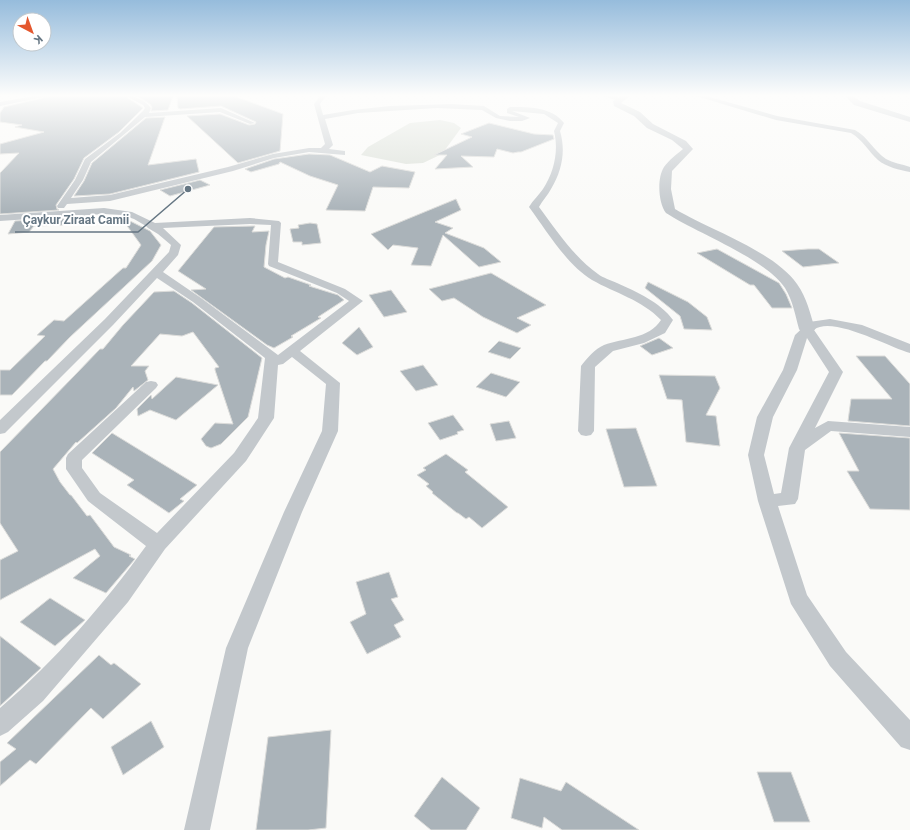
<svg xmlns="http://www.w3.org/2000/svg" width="910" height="830" font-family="Roboto,sans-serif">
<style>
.green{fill:#dadfd7}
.building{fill:#aab3b9;stroke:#dcdcda}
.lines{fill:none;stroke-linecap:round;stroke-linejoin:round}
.minor{fill:#c3c8cc;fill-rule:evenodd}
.tertiary{fill:#c3c8cc;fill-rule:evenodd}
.leader{fill:none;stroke:#657683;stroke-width:1.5}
.callout-dot{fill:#657683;stroke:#fff;stroke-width:1.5}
.callout-label{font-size:12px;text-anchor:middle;font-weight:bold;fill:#657683;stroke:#fff;stroke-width:4;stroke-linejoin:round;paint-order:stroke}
</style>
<rect width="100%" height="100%" fill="#fafaf8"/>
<!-- green -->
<path class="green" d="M440,120L454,123L461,128L442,154L423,163L406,164L361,155L368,147L410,123Z"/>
<!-- building -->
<path class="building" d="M50,96H125L143,108L119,132L84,158L74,179L56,205L57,209L59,210L0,214V173L19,153L0,154V144L44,132L15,127L22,125L0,122V113L4,107Z
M137,96H173L168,110L151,111L152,107L150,104Z
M177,96H234L283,114L280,151L238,163L187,116L220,114L249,125L255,124L256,122L221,106L180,109L178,108Z
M165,117L148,165L196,159L199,172L110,194L74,196L84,181L92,163L146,118Z
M489,123L534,134L553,135L554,139L521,152H518L513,153L497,149L494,157L461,156L473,167L435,169L447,155H434L472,137L461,134Z
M309,154L330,155L370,172L382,166L415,172L409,188L373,187L365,211L326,210L338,185L310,176L280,162L279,164L251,172L245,169L274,159Z
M200,180L210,185L170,196L160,190Z
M456,199L461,210L435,222L453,228L445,233L484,248L501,262L479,267L443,235L431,266L411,265L418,248L393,245L388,250L371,234Z
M120,216L150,231L161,245L152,261L70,337L47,361H45L12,395H0V370H10L45,336L37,335L54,320L64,321L123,268H126L141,245Z
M72,218L65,225L34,226L29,232L8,234L15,221Z
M310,223L317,224L321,243L302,245V242H293L290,229L299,228L298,225Z
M255,226L252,232L269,231L266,245L264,267L285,278L288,277L311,285L309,286L338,295L344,300L318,317L321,318L291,336L293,337L274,348L267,345L191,290L206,289L178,271L214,227Z
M717,249L779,283L786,294L792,308H772L754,285H750L697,253Z
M808,249H819L839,263L803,267L782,251Z
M491,273L546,305L517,318L531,325L517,333L483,317L454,298L442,301L429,289Z
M648,282L688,302L707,317L712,330L684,329L680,316L645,288Z
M391,290L407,312L384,317L369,295Z
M174,291L192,303L262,358L248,417L221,444L211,448L206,446L201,439L215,423L233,424L215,370V368L219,367L193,332L182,336L160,334L131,366H149L145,371L148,380L134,391L133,387L116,408L77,443L76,442L53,469L60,482L70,495H71L87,516L90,515L114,547L131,555L129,556L135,559L106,593L73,578L100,556L95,549L0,600V560L18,551L0,523V452L75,375L100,349H103L123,325L154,292Z
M359,327L373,347L357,355L342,343Z
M659,338L673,348L652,355L640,346Z
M499,341L521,348L510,359L488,352Z
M856,356H885L910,384V426L848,421L851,399H892Z
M423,365L438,385L416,391L400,371Z
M491,373L520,382L506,397L476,387Z
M659,375L715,376L720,388L706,415L716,416L720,446L686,442L682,400L667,399Z
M176,377L218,385L176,420L150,410L138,416L137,409L151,395L152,399Z
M453,415L464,430L457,432L458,434L440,440L428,423Z
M509,421L516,438L496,441L490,424Z
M636,428L657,486L624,487L606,429Z
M112,433L161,463L197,485L180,499L184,501L169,513L127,485L134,480L92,453Z
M839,433L910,438V510L870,509L847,471H859Z
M446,454L468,470L465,472L508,507L482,528L469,517L466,519L458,513H457L432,493L433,492L426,486L429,484L417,475L426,470L423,468Z
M389,572L398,597L391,599L404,620L394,625L401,637L367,654L350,622L366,614L356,582Z
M50,598L85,620L55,646L20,622Z
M0,636L41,668L0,706Z
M99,655L111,665L114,663L141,684L103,719L91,708L36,764L30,760L0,786V762L16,749L7,743Z
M151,721L164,747L123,775L111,747Z
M331,730L326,828L308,830H256L268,737Z
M757,772H791L810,822H774Z
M442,777L480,808L466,830H431L414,816Z
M520,778L561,791L566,782L639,830H562L544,817L542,828L511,818Z"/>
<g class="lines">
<!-- minor -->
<path class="minor" d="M34,96H49L0,106V102Z
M126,96C136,96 145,100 151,108L149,113L221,108L255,123L250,124L220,112L145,117L91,162L83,180L71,198L110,195L228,167L273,154L309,148H321L325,144L314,104L320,96H326L320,104L323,115L353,110L390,106L452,104L484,106L500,116L519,117L507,113V109L510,107C529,107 552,107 564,123L560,131C566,151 562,171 551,189C548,195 542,201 539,207C556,230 574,257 598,274C603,278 611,280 617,283C637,292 660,302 673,320L665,333L644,343L613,351L595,367L594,431L591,435L586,436L581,435L578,431L581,366C587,358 595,349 604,345C623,338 649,339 661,320C642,300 615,293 592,280C567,265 546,230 529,207C533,200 539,195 543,189C554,172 559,151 554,131L558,123L544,114L512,111L530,118L522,121H510L496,118L482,110L437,108L358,113L325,119L333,145L329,149L345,151V155L309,152L274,158L233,171L110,201L67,204L64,208H58L57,206L75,180L85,159L120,133L143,111L145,108L143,105Z
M604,96H615L621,99L618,101Z
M696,96H706L777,116L855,130C868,137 874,151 886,159C893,163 902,164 910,167V172C900,170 886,167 878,160C868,151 863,140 851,133L776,120Z
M104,208L132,212L155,223L250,218L279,221L281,223L278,262L345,289L363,301L300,351L340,383L338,431L302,512L248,648L210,830H184L226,648L284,512L322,431L326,384L292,357L283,364L278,365L274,418L246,461L165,549L128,602L43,701L8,732L0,736V708C55,661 104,604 146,546L88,501L66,469V458L68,454L146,382L151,381L156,382L158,385L156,388L82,460V468L100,493L157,533L234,453L258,418L265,358L193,302L157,278L113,325L5,433L0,434V420L105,319L169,252L171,245L158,234L148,228L146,226L134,219L122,215L104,214L0,221V215ZM250,224L271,225L268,264L269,266L337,293L349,301L278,355L201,298L163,272L178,255L181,245L163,228Z
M830,319L862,325L910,344V353C890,348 832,315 814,330L843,372L815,428L828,421L910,427V437L831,431L805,450L798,499L795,504L778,506L807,595L846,652L910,720V750L901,747L830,666L791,604L758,501L748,455L757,417L783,370L795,335L809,322ZM807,338L829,372L789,448L781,493L774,494L764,455L773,417L797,370Z"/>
<!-- tertiary -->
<path class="tertiary" d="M621,96H630L621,103L640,112L653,124L686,141L693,149L672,171L671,189L675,209C710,230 774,251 797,284C807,298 810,313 815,329L813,332L807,334L801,332L799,329C795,315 793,301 785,288C766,259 697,233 666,213C658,202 657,178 664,167C669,160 677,154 683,149L672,140L647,128L634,116L614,106L613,101Z
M845,96H853L860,101L910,117V122L854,105Z"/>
</g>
<!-- sky -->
<linearGradient id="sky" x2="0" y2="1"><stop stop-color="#96bcdc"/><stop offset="0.45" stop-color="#fdfdfc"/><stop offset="1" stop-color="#fdfdfc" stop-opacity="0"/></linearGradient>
<rect width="910" height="212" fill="url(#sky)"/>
<!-- callouts -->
<path class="leader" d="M188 189L138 232H15"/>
<circle class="callout-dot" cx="188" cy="189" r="4"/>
<g class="callout-label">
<text x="76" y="224">Çaykur Ziraat Camii</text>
</g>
<!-- north arrow -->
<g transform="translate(32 32) rotate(139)"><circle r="19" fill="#ffffff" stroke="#c1c8cd"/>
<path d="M0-3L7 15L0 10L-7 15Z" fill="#e4572e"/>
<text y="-6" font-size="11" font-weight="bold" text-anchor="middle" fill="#657683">K</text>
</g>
</svg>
